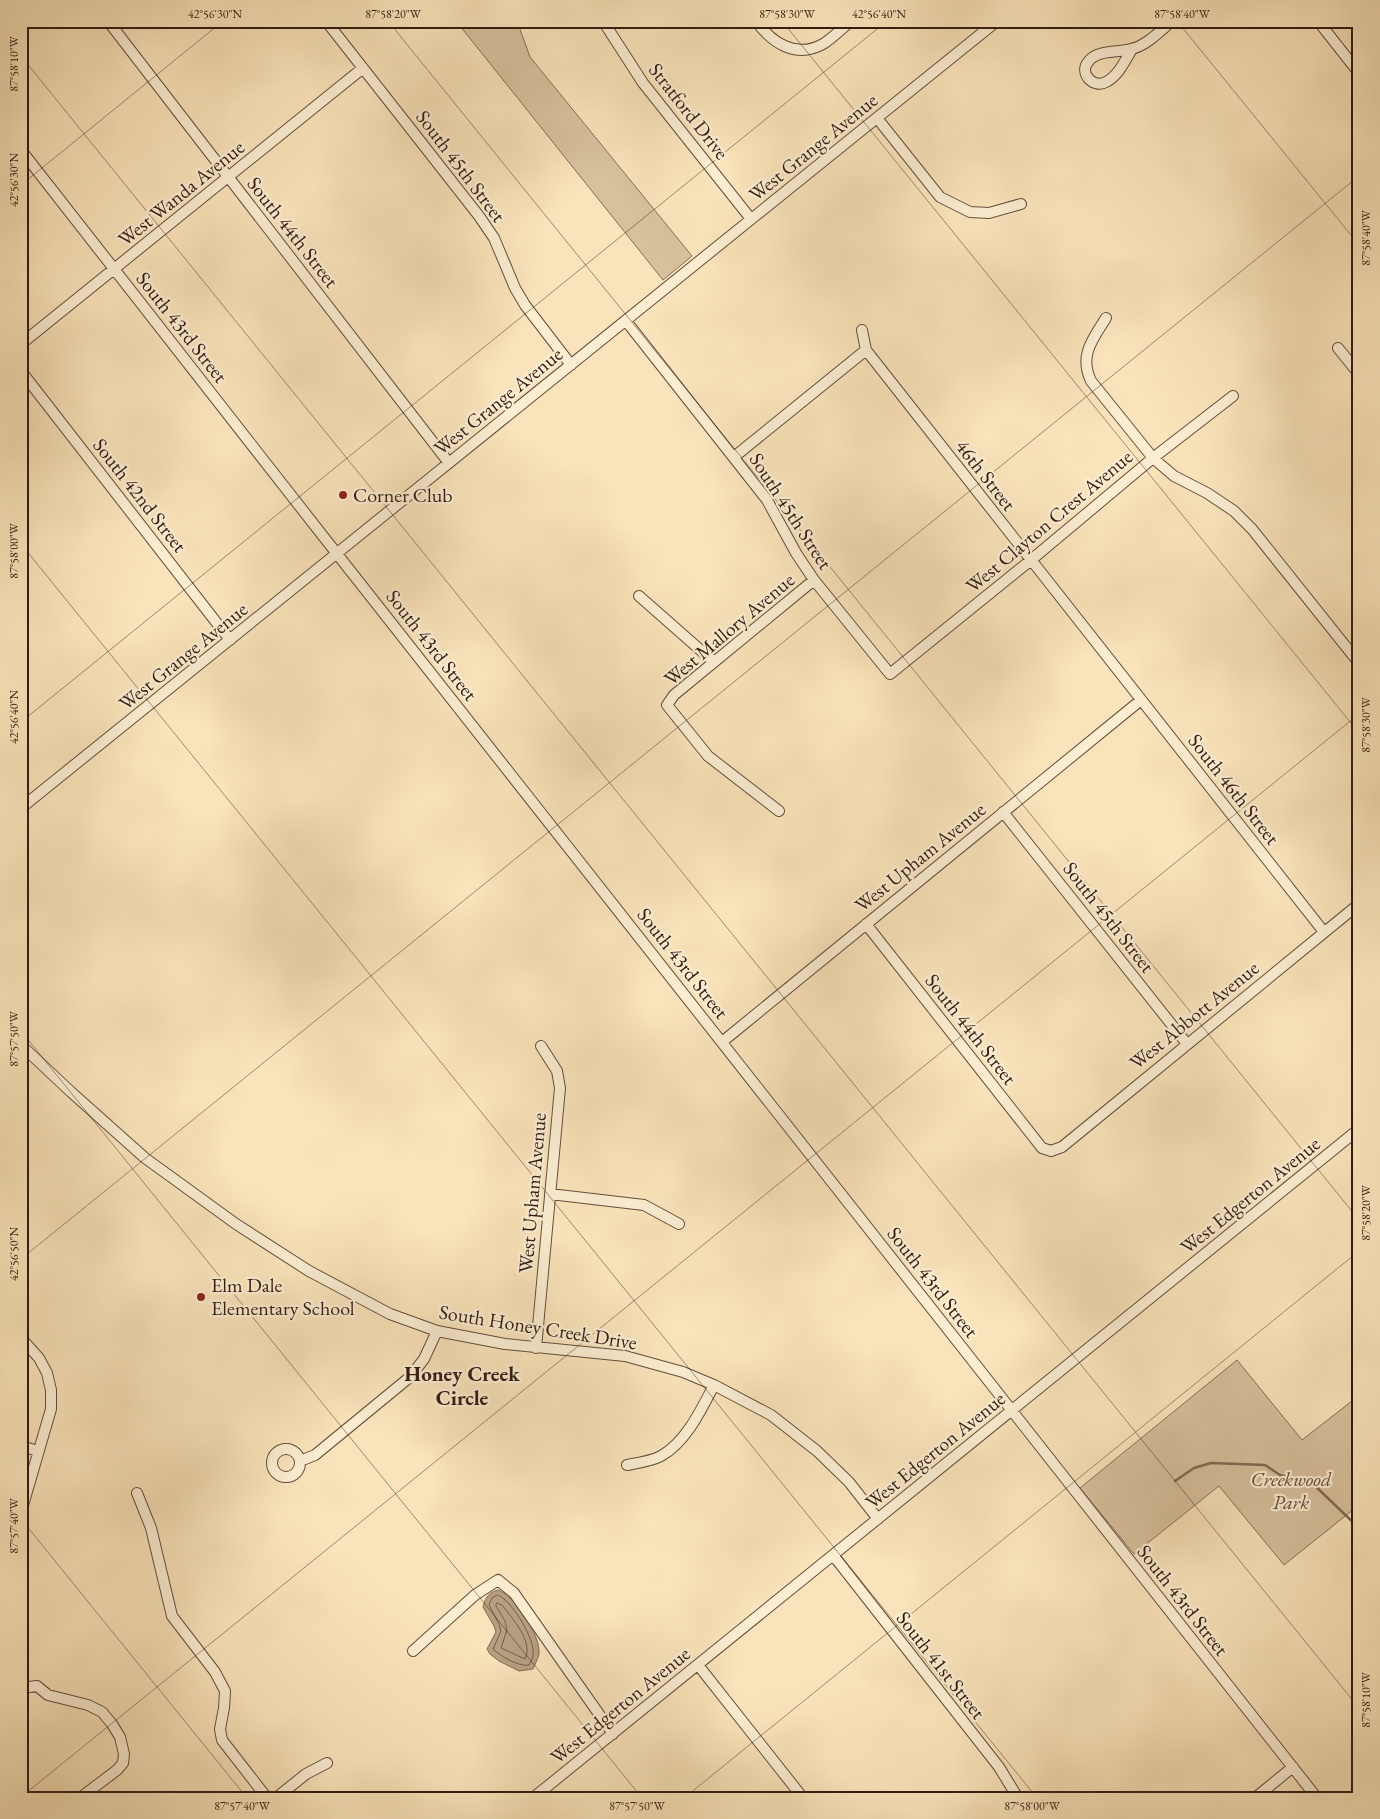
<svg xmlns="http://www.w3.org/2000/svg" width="1380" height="1819" font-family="'EB Garamond',serif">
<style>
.green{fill:#d7c19d;stroke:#856e57}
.water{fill:#b69f81;stroke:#826a54}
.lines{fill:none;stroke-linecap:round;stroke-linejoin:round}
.shore{stroke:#745d49;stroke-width:1}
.stream{stroke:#826a54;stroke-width:2.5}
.minor-casing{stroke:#644d3b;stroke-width:12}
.minor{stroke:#fbedd2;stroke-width:10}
.ticks{fill:none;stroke:#331b11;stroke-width:1;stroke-opacity:0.45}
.poi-dot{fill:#8f2418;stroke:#fbedd2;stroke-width:2}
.labels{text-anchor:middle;stroke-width:4.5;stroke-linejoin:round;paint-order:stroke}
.street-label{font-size:20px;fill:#331b11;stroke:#fbedd2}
.poi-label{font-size:20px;fill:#331b11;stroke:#fbedd2;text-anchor:start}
.park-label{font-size:20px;font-style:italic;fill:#644d3b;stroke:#fbedd2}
.neighbourhood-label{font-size:21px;font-weight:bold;fill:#331b11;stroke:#fbedd2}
.neatline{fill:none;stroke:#331b11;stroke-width:2}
.ticks-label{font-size:12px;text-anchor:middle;fill:#331b11}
</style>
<rect width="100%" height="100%" fill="#f9e3ba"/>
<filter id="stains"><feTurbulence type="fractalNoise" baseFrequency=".004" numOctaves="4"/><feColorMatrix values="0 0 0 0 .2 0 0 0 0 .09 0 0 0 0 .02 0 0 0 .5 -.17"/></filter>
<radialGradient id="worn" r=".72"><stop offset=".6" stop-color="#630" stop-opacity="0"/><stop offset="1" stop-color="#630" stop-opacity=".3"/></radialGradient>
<!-- green -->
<path class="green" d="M456,21H517L530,57L692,256L663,280Z
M1237,1360L1302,1440L1352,1401L1359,1411V1505L1284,1565L1219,1486L1134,1554L1080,1488Z"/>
<!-- water -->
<path class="water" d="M498,1590C515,1596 541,1636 539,1654C538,1659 535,1664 533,1669L519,1671L499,1661L490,1654L487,1649L496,1632L494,1626L483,1607C485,1598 489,1592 498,1590Z"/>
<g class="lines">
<!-- shore -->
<path class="shore" d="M498,1595C512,1601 532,1635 533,1650C534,1656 532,1660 529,1665C519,1667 500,1656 493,1649L501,1631L499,1624L489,1605L492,1598Z
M497,1603L502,1605C512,1618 534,1642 525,1659L501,1648L507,1630L505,1621L496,1606Z"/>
<!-- stream -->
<path class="stream" d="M1175,1481L1194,1468L1211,1463L1265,1465L1280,1475L1311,1482L1359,1528"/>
<!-- minor casing -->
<g class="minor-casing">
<path id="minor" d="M108,21L449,463
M326,21L479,216L494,238L515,288L525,305L571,365
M603,21L643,83L751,219
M756,21C772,43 796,59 823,44C833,38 842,28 851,21
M1318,21L1359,73
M1132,49C1125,61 1118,76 1106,82C1093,89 1079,73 1088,62C1097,49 1118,53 1131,49C1146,46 1160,31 1172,21
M877,118L940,197L970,212L989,213L1021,204
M21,150L319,531L1317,1798
M1106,318C1092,340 1079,356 1091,381L1153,458L1174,476L1207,493L1234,511L1252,529L1359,663
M626,321L767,500L796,553L814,580L890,674L1031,560L1153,458L1233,396
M862,330L866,350L1324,932
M21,344L363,68
M1338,348L1359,374
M21,371L230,640
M734,457L866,350
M639,596L714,662
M21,808L997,21
M779,811L708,756L667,705L674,695L814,580
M1003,812L1187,1044
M866,924L1042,1148L1051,1151L1062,1147L1359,904
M722,1042L1141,700
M21,1045L71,1092L145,1158L236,1224L309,1271L390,1314L437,1331L505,1344L625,1356L683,1372L714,1385L771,1415L817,1451L849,1482L878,1519
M550,1194L644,1205L679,1224
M21,1338L39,1358L47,1373L51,1390V1409L21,1512
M536,1348L560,1088L557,1071L541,1046
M21,1446L38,1451
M272 1463a14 14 0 1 1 28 0a14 14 0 1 1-28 0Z
M300,1461L315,1455L410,1377L424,1359L437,1331
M627,1465C638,1463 652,1461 661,1456C686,1442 701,1410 714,1385
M137,1493L151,1528L172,1616L215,1672L225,1691L224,1708L220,1729L222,1740L267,1798
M833,1555L999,1767L1018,1798
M413,1651L475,1595L498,1580L514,1593L613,1734
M698,1665L803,1798
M21,1688L37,1686L48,1695L88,1705L102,1712L112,1724L120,1737L124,1754L123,1763L117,1770L80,1798
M276,1798L306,1774L327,1763
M533,1798L1359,1129
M1255,1798L1293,1767"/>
</g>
<!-- minor -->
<use href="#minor" class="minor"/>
</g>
<!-- ticks -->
<path class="ticks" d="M388,21L1359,1220M782,21L1359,733M1177,21L1359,245M21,56L1359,1708M21,185L223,21M21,544L1037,1798M21,722L887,21M21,1031L642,1798M21,1259L1359,176M21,1519L247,1798M21,1797L1359,714M684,1798L1359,1251M1347,1798L1359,1788"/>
<!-- markers -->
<g class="poi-dot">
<circle cx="343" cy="495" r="5"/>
<circle cx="201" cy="1297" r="5"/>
</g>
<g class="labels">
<!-- street labels -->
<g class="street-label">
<text transform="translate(689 111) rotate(52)" y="7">Stratford Drive</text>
<text transform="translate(813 147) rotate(-39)" y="7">West Grange Avenue</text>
<text transform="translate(461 166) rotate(53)" y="7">South 45th Street</text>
<text transform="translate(181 193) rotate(-39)" y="7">West Wanda Avenue</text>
<text transform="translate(293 232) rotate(52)" y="7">South 44th Street</text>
<text transform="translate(182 327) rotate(52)" y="7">South 43rd Street</text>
<text transform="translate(498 401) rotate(-39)" y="7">West Grange Avenue</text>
<text transform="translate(986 475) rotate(52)" y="7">46th Street</text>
<text transform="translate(140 495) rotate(52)" y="7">South 42nd Street</text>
<text transform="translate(791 511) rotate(57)" y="7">South 45th Street</text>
<text transform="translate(1049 521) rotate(-40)" y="7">West Clayton Crest Avenue</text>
<text transform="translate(729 629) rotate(-40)" y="7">West Mallory Avenue</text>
<text transform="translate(432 645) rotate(52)" y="7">South 43rd Street</text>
<text transform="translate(183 656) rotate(-39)" y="7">West Grange Avenue</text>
<text transform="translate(1234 789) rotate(52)" y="7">South 46th Street</text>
<text transform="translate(920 857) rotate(-39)" y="7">West Upham Avenue</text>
<text transform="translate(1109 917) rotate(52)" y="7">South 45th Street</text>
<text transform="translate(683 963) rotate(52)" y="7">South 43rd Street</text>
<text transform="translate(1194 1015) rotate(-39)" y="7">West Abbott Avenue</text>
<text transform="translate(971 1029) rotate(52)" y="7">South 44th Street</text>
<text transform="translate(532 1193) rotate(-85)" y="7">West Upham Avenue</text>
<text transform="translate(1250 1195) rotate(-39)" y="7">West Edgerton Avenue</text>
<text transform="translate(933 1282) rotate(52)" y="7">South 43rd Street</text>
<text transform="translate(538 1327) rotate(9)" y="7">South Honey Creek Drive</text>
<text transform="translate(935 1450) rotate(-39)" y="7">West Edgerton Avenue</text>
<text transform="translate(1183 1600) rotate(52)" y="7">South 43rd Street</text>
<text transform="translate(941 1665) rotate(52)" y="7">South 41st Street</text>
<text transform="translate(620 1705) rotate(-39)" y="7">West Edgerton Avenue</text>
</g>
<!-- poi labels -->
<g class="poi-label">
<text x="353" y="502">Corner Club</text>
<text x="211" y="1292">Elm Dale<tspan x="211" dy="23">Elementary School</tspan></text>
</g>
<!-- park labels -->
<g class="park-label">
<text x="1291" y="1486">Creekwood<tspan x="1291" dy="23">Park</tspan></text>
</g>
<!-- neighbourhood labels -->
<g class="neighbourhood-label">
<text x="462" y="1381">Honey Creek<tspan x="462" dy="24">Circle</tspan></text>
</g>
</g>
<!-- margin -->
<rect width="1380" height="1819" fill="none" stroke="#f9e3ba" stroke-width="55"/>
<rect x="28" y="28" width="1324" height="1764" class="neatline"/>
<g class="ticks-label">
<text x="215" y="18">42°56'30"N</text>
<text x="393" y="18">87°58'20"W</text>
<text x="787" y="18">87°58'30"W</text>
<text x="879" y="18">42°56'40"N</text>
<text x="1182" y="18">87°58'40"W</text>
<text transform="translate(14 64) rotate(-90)" y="4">87°58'10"W</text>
<text transform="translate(14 180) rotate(-90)" y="4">42°56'30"N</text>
<text transform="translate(1366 238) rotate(-90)" y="4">87°58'40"W</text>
<text transform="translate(14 551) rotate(-90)" y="4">87°58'00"W</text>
<text transform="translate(14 717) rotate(-90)" y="4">42°56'40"N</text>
<text transform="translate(1366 725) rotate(-90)" y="4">87°58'30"W</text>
<text transform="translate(14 1039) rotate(-90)" y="4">87°57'50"W</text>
<text transform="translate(1366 1213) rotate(-90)" y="4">87°58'20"W</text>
<text transform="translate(14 1254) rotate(-90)" y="4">42°56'50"N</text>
<text transform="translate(14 1526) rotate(-90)" y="4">87°57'40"W</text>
<text transform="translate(1366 1700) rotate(-90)" y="4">87°58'10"W</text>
<text x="242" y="1810">87°57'40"W</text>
<text x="637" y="1810">87°57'50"W</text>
<text x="1032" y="1810">87°58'00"W</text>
</g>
<rect width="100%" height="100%" filter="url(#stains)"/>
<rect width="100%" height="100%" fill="url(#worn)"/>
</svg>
